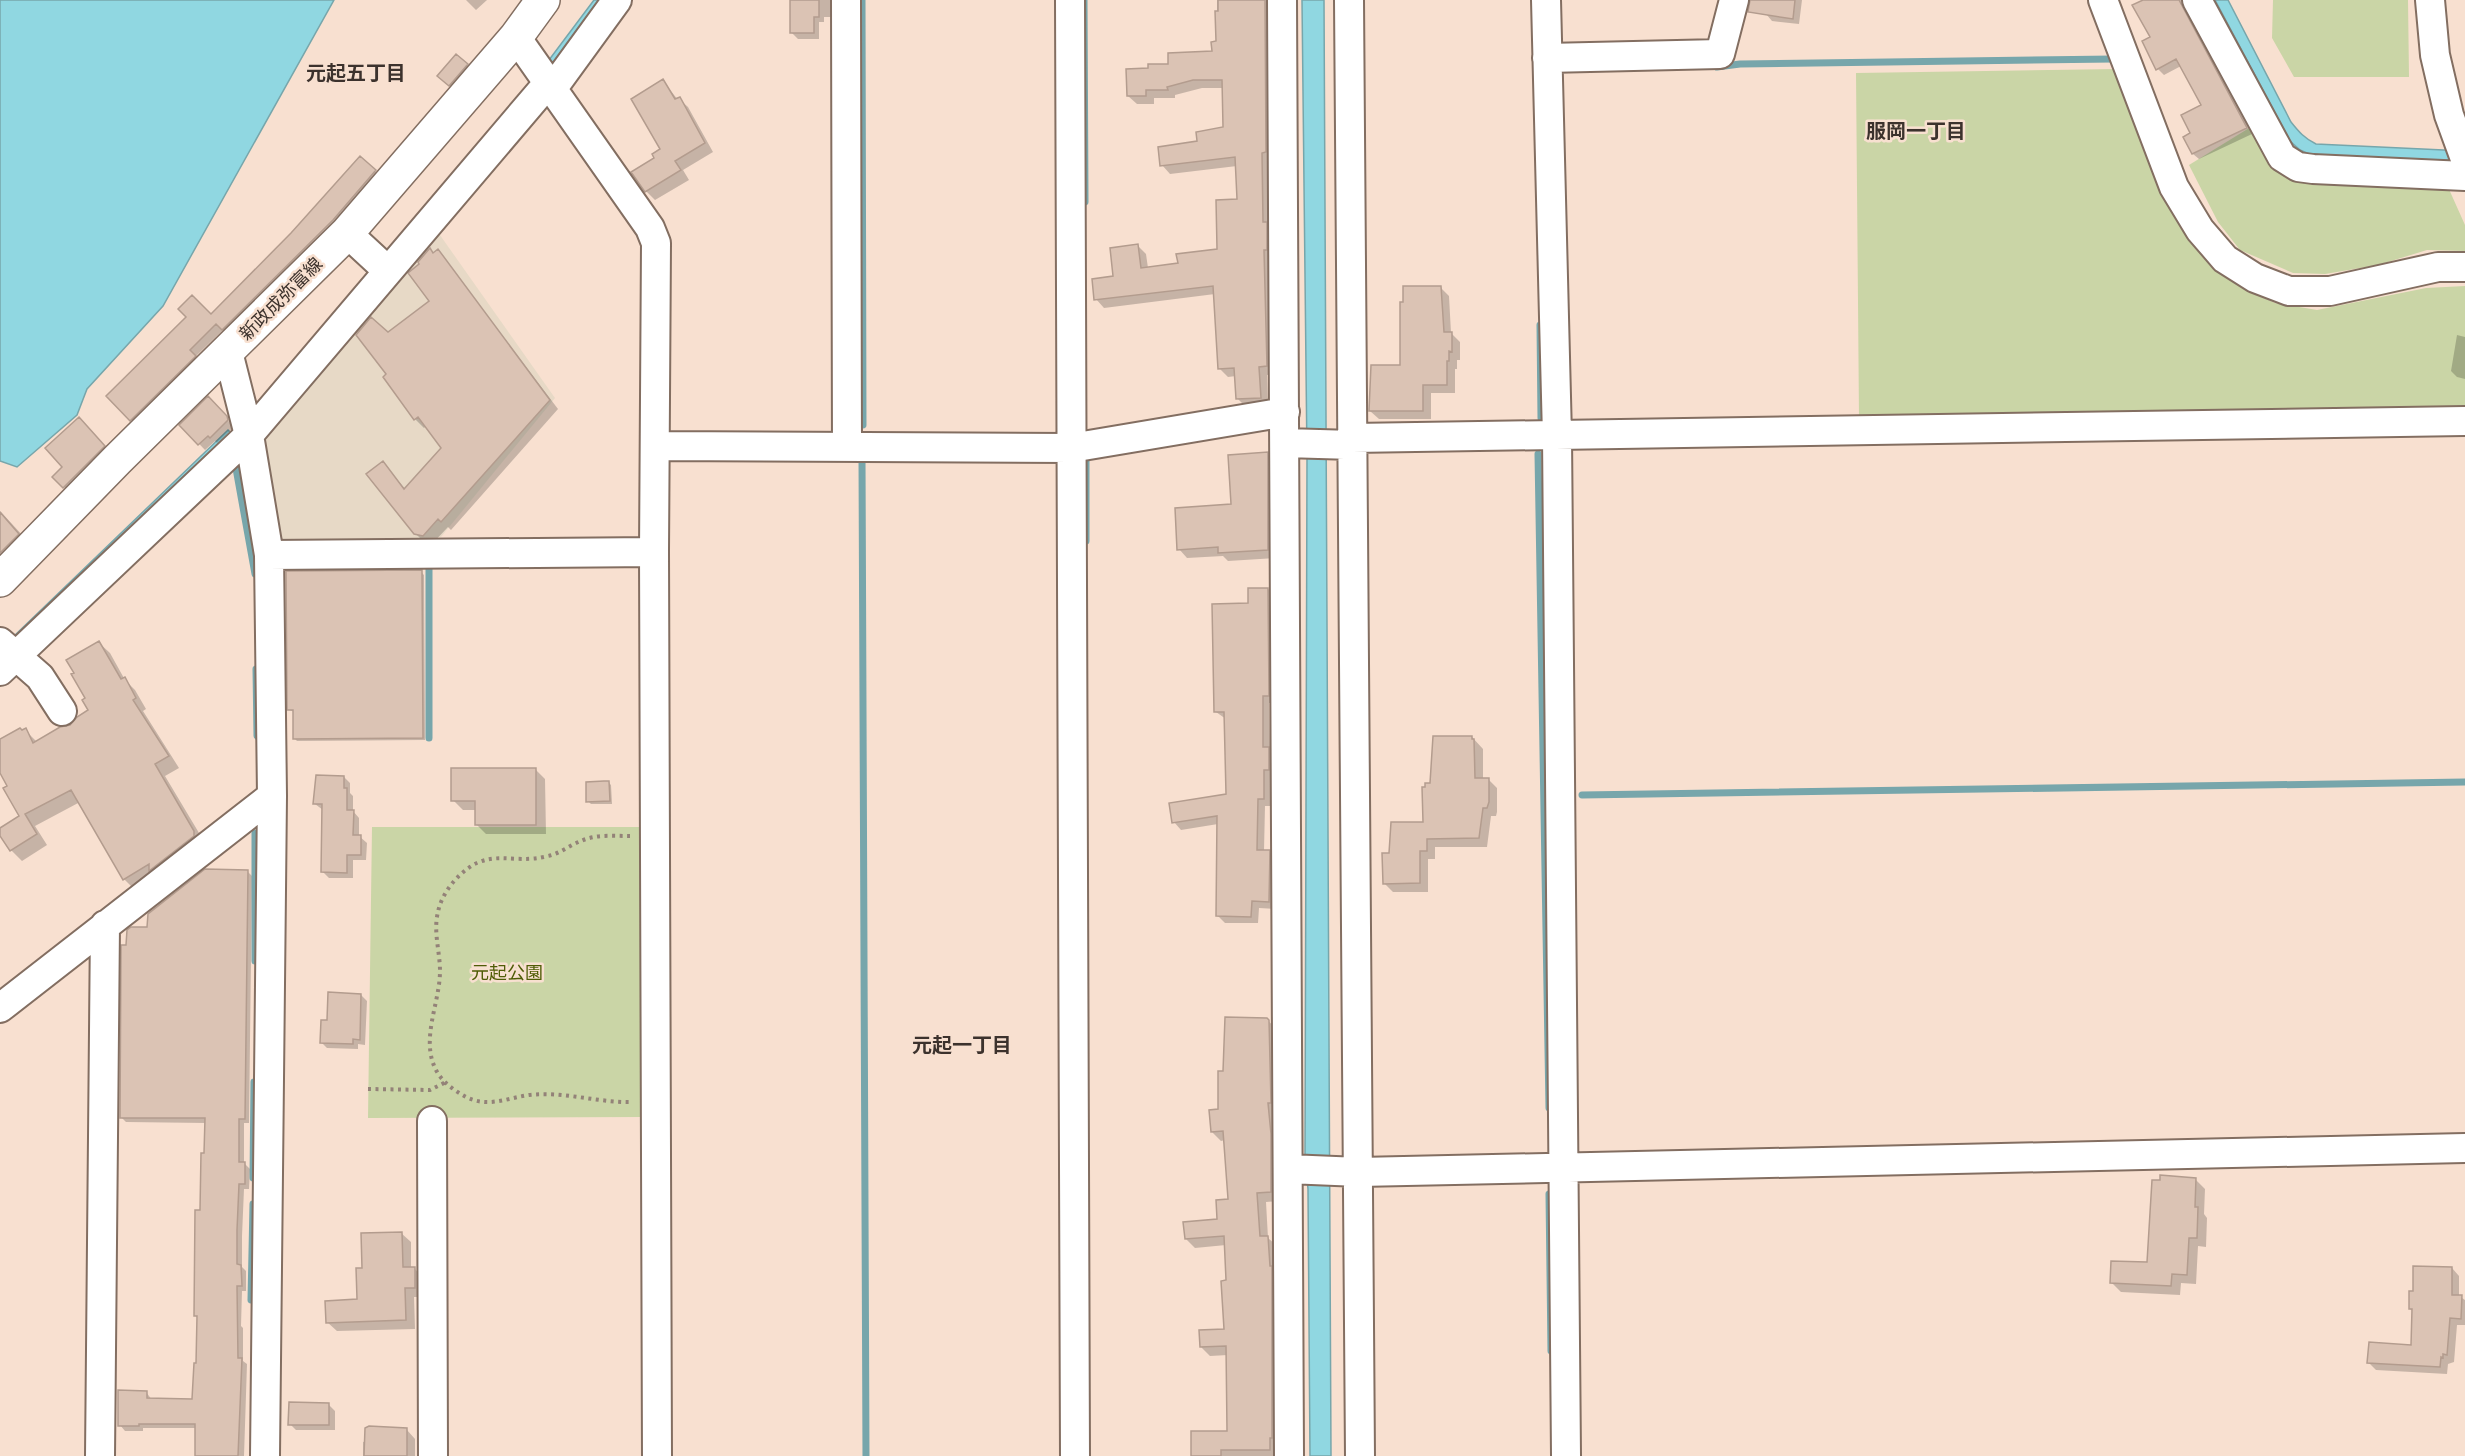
<svg xmlns="http://www.w3.org/2000/svg" width="2465" height="1456" font-family="'Roboto Condensed','Noto Sans JP',sans-serif">
<style>
.industrial{fill:#e7d9c6}
.green{fill:#cad5a6}
.water{fill:#90d7e1;stroke:#77a6ab;stroke-width:1.5}
.shadow{fill:#0003}
.lines{fill:none;stroke-linecap:round;stroke-linejoin:round}
.stream{stroke:#77a6ab;stroke-width:7}
.building{fill:#dbc3b4;stroke:#b39c8e;stroke-width:1.5}
.minor-casing{stroke:#836e61;stroke-width:32}
.major-casing{stroke:#836e61;stroke-width:36}
.path{stroke:#938278;stroke-width:4;stroke-dasharray:3 4.5;stroke-linecap:butt}
.minor{stroke:#fff;stroke-width:28}
.major{stroke:#fff;stroke-width:33}
.labels{text-anchor:middle;stroke-width:5;stroke-linejoin:round;paint-order:stroke}
.street-label{font-size:18px;fill:#3c322d;stroke:#f8e0d0}
.park-label{font-size:18px;fill:#4f5c06;stroke:#f8e0d0}
.neighbourhood-label{font-size:20px;font-weight:bold;fill:#3c322d;stroke:#f8e0d0}
</style>
<rect width="100%" height="100%" fill="#f8e0d0"/>
<!-- industrial -->
<path class="industrial" d="M435,228L555,398L441,537L412,539V544H289L278,538L258,432Z"/>
<!-- green -->
<path class="green" d="M2273,0H2408L2409,77H2294L2272,38Z
M2117,69L2218,271L2243,288L2275,303L2317,310L2426,288L2465,286V409L1859,416L1856,73Z
M2254,125L2284,175L2448,187L2465,225V251L2427,250L2378,265L2325,274L2293,273L2240,250L2218,222L2189,165Z
M372,827H643L645,1117L368,1118Z"/>
<!-- water -->
<path class="water" d="M0,0H334L163,306L87,389L77,415L17,467L0,461Z
M594,0H602L555,66L549,60Z
M1302,0H1324L1331,1456H1310L1308,1189L1305,1157L1307,458Z
M2215,0H2228L2291,122C2299,132 2304,138 2316,144L2465,151V161L2314,156L2300,150L2290,141Z
M228,430L232,434L17,644L11,639Z"/>
<!-- shadow -->
<path class="shadow" d="M466,0H487L476,10Z
M792,0H833L835,17H824V22H819V39H798L792,33Z
M1217,0H1276L1275,374L1267,375L1268,406L1246,407L1237,398L1236,376L1228,377L1219,368L1215,294L1104,308L1096,299L1138,246L1146,254L1148,268L1179,264L1219,250L1238,201L1237,166L1170,174L1162,165L1225,129L1224,88H1202L1175,95V98H1154V104H1137L1128,96L1150,69L1213,53L1217,43Z
M1768,0H1802L1799,24L1772,21L1766,14Z
M2146,0H2181L2252,134L2199,159L2193,154L2185,137L2192,134L2203,106L2181,66L2164,75L2158,69Z
M456,56L470,68L452,88L439,76Z
M663,81L678,100L679,99L688,107L713,152L683,170L689,180L655,200L646,191L656,158L662,150Z
M360,158L382,178L230,336L223,330L195,357L201,364L138,426L108,396L211,316L292,234Z
M438,251L558,409L451,530L448,527L432,544L425,543L415,533L383,463L406,490L443,448L426,426L424,428L415,419L388,375V334L431,301L434,254Z
M1440,287L1449,296L1451,333L1460,342V360H1457V369H1455V393H1431V419H1379L1370,411L1402,366L1405,304Z
M2457,335L2465,337V379L2457,377L2451,371Z
M208,399L234,427L217,443L215,441L205,450L181,425Z
M89,429L113,456L74,497L54,477L64,467Z
M1267,454L1276,462V558L1228,561L1223,556L1187,558L1179,549L1232,506Z
M1,512L24,537L0,570V513Z
M421,572L424,575L425,740L297,741L295,739V712L289,710Z
M1268,589L1275,597L1276,703H1269L1270,750L1276,756V777H1271V806H1265L1264,851L1269,852L1277,859L1276,909L1259,908L1258,923H1225L1217,915L1218,824L1181,830L1174,822L1227,795L1226,719L1216,712L1250,605Z
M98,642L110,653L125,680L135,690L146,709L143,711L179,768L165,776L205,843L135,890L124,879L80,802L35,826L47,845L22,861L11,850L0,833V830L21,817L0,770V758L25,730L37,742L71,726L90,711L87,698Z
M1472,737L1483,749V779H1488L1497,788V812L1496,816H1491L1487,847H1435V859H1428V892H1393L1384,883L1390,854L1425,823L1432,784Z
M535,769L545,779L546,834H486L476,824V810H463L453,800Z
M344,777L350,783V793L353,796V811L359,818V836L367,843L366,860H353V878H329L323,872V810L315,804Z
M609,783L611,785L612,804H591L588,801Z
M247,871L252,876L249,1123H244V1163L250,1169L249,1189H244L242,1236V1267L246,1271V1291H242L241,1326L243,1328V1361L247,1364L244,1456H196L197,1428H143V1431H125L120,1425L146,1392L152,1400L193,1401L198,1365V1318L195,1315L206,1155V1123L126,1122L121,1117L128,946L148,929Z
M361,995L367,1001L365,1045L358,1044V1049L327,1048L321,1042L328,1022Z
M1266,1019L1278,1030L1280,1201L1266,1202L1268,1238L1277,1246L1278,1456H1193L1229,1433L1228,1355L1210,1356L1201,1347L1225,1330L1227,1282L1226,1245L1195,1248L1186,1239L1219,1221L1230,1201L1225,1140L1221,1141L1212,1132L1220,1110L1224,1073Z
M2195,1179L2205,1189L2204,1214L2207,1218L2206,1247L2198,1246L2196,1284L2181,1283L2180,1295L2121,1292L2112,1283L2149,1263L2161,1182Z
M401,1233L411,1242V1268H414L423,1278L424,1297H414L415,1329L337,1331L327,1322L359,1300L363,1269Z
M2452,1268L2459,1276V1296L2465,1300V1325H2457L2454,1362L2448,1364L2447,1374L2376,1370L2368,1362L2412,1347L2414,1312L2410,1309Z
M328,1404L335,1411V1430H296L290,1424Z
M407,1430L415,1439V1456H363V1442Z"/>
<g class="lines">
<!-- stream -->
<path class="stream" d="M862,0L863,425
M1084,0L1085,202
M1717,67L1740,64L2113,59
M1540,325L1541,418
M1538,454L1549,1108
M1086,456V541
M862,458L866,1456
M235,463L255,574
M424,565H429V738
M256,669L257,736
M1582,795L2465,782
M255,961V833
M253,1178L254,1082
M1549,1194L1551,1351
M251,1300L253,1204"/>
</g>
<!-- building -->
<path class="building" d="M790,0H819V17H814V33H790Z
M1218,0H1265L1266,152L1262,153L1263,222H1267V250H1264L1267,366L1259,367L1261,398L1236,399L1234,368L1218,369L1213,286L1094,300L1092,279L1113,276L1110,248L1138,244L1141,268L1178,263L1176,254L1217,249L1216,200L1237,199L1235,157L1160,166L1158,147L1197,141L1196,132L1223,127L1222,80H1193L1167,87L1168,90H1146V96H1127L1126,69L1148,68V64H1168V53L1212,51L1211,42L1216,41L1215,11H1218Z
M1750,0H1795L1793,19L1748,12Z
M2143,0H2179L2247,128L2192,154L2183,137L2190,133L2181,115L2201,105L2176,59L2156,70L2142,41L2150,37L2132,5Z
M456,54L468,64L449,86L437,76Z
M663,79L675,99L680,97L705,143L675,161L681,170L645,192L631,172L654,158L652,154L660,149L631,99Z
M360,156L376,170L333,220L222,330L216,324L190,350L196,356L130,421L106,396L186,317L178,309L192,295L211,314L291,233Z
M430,248L433,253L438,249L550,400L441,522L438,519L423,536L414,534L366,474L383,461L404,489L441,448L418,417L414,420L383,377L386,374L356,335L371,317L388,332L429,301L408,273L419,264L418,262Z
M1403,286H1441L1444,332H1452V352L1449,351V361H1447V385H1423V411H1369L1371,365H1400V302H1403Z
M208,396L227,416L228,420L210,438L208,436L198,445L179,425Z
M79,417L105,446L63,488L52,477L62,467L45,448Z
M1268,452V550L1218,553V547L1177,550L1175,508L1231,504L1228,455Z
M0,512L19,534L0,553Z
M422,570L423,738L293,739V710H287L286,571Z
M1248,588H1268L1269,696H1263V747H1269V770H1264V799H1258L1257,850H1270L1269,902L1252,901L1251,917L1216,916L1217,816L1172,823L1169,803L1226,794L1224,712H1214L1212,604L1248,603Z
M99,641L121,679L125,677L136,698L133,700L169,756L155,764L194,831V836L149,871V864L123,880L71,790L25,814L37,834L10,851L0,836V828L19,816L3,788L7,786L0,773V739L20,728L22,730L26,728L33,743L60,727L70,725L77,717L88,710L82,700L85,698L71,674L74,673L66,660Z
M1433,736H1472V739H1474L1475,778H1489V802L1487,808H1483L1479,838L1427,839V851H1420V883L1383,884L1382,853H1389L1391,822H1423L1422,787H1425V783H1430Z
M451,768H536V825H475V801H451Z
M316,775L344,776V788H347V810H354L353,835H361V855H347V873L321,872L322,804H313Z
M604,781H609L610,801L586,802V782Z
M205,869L248,870L245,1119H239V1162H245V1184H239L237,1230V1264L241,1265L242,1286H237L238,1358H242L238,1456H195V1424H139V1426H118V1390L147,1391V1398L192,1399L194,1363H196L197,1316H194L195,1210H200L201,1153H204L205,1118H120L121,945H126L127,930L131,927H147L148,914Z
M328,992L361,994L360,1040L353,1039V1044L320,1043L321,1020H327Z
M1225,1017L1267,1018L1269,1020L1271,1103H1268L1271,1134V1192L1257,1193L1260,1236H1268L1270,1266H1272V1438H1270V1450H1221V1456H1191V1431H1227L1226,1346L1200,1347L1199,1330L1224,1329L1221,1281L1226,1280L1224,1236L1185,1239L1183,1222L1217,1219L1216,1200L1228,1199L1223,1131L1211,1132L1209,1110L1218,1109V1071H1223Z
M2160,1175L2196,1178L2195,1207H2198L2197,1238H2189L2187,1275L2172,1274L2171,1286L2110,1283L2111,1261L2147,1262L2152,1180H2160Z
M402,1232L403,1267H415V1288H405L406,1320L326,1323L325,1301L357,1299L356,1268H362L361,1233Z
M2413,1266L2452,1267V1295H2462L2461,1319L2450,1318L2447,1355L2443,1354V1358L2441,1357L2440,1367L2367,1363L2369,1342L2411,1345L2412,1309H2409V1291H2413Z
M289,1402L329,1403V1425H288Z
M369,1426L407,1428V1456H364L365,1428Z"/>
<g class="lines">
<!-- minor casing -->
<g class="minor-casing">
<path id="minor" d="M846,0L847,447
M1070,0L1075,1456
M1282,0L1289,1456
M1349,0L1360,1456
M1546,0L1557,436L1566,1456
M2103,0L2174,187L2200,230L2225,259L2255,278L2289,291H2330L2438,267H2465
M2197,0L2282,157L2298,167L2313,169L2465,176
M2430,0L2435,55L2449,115L2465,159
M516,37L650,228L656,243L654,552L657,1456
M1547,58L1720,54L1734,0
M553,88L617,0
M347,233L387,270
M228,352L249,435L269,555L272,796L265,1456
M1353,438L2465,421
M1285,443L1353,445
M655,446L1071,448L1285,412
M269,555L654,552
M0,642L40,677L62,711
M0,671L249,435L549,82
M0,1008L272,796
M432,1121L433,1456
M1288,1169L1359,1172L2465,1148
M100,1456L105,925"/>
</g>
<!-- major casing -->
<g class="major-casing">
<path id="major" d="M0,580L117,460L347,233L516,37L543,0"/>
</g>
<!-- path -->
<path class="path" d="M630,836C614,836 596,834 581,841C570,845 559,854 548,856C510,866 488,844 455,880C447,889 440,901 438,912C433,931 440,952 440,971C440,1003 420,1039 436,1070C442,1082 455,1091 466,1097C488,1108 507,1098 529,1095C564,1091 598,1103 633,1102
M368,1089L430,1090L446,1082"/>
<!-- minor -->
<use href="#minor" class="minor"/>
<!-- major -->
<use href="#major" class="major"/>
</g>
<g class="labels">
<!-- street labels -->
<g class="street-label">
<text transform="translate(281 299) rotate(-45)" y="6">新政成弥富線</text>
</g>
<!-- park labels -->
<g class="park-label">
<text x="507" y="979">元起公園</text>
</g>
<!-- neighbourhood labels -->
<g class="neighbourhood-label">
<text x="356" y="80">元起五丁目</text>
<text x="1916" y="138">服岡一丁目</text>
<text x="962" y="1052">元起一丁目</text>
</g>
</g>
</svg>
